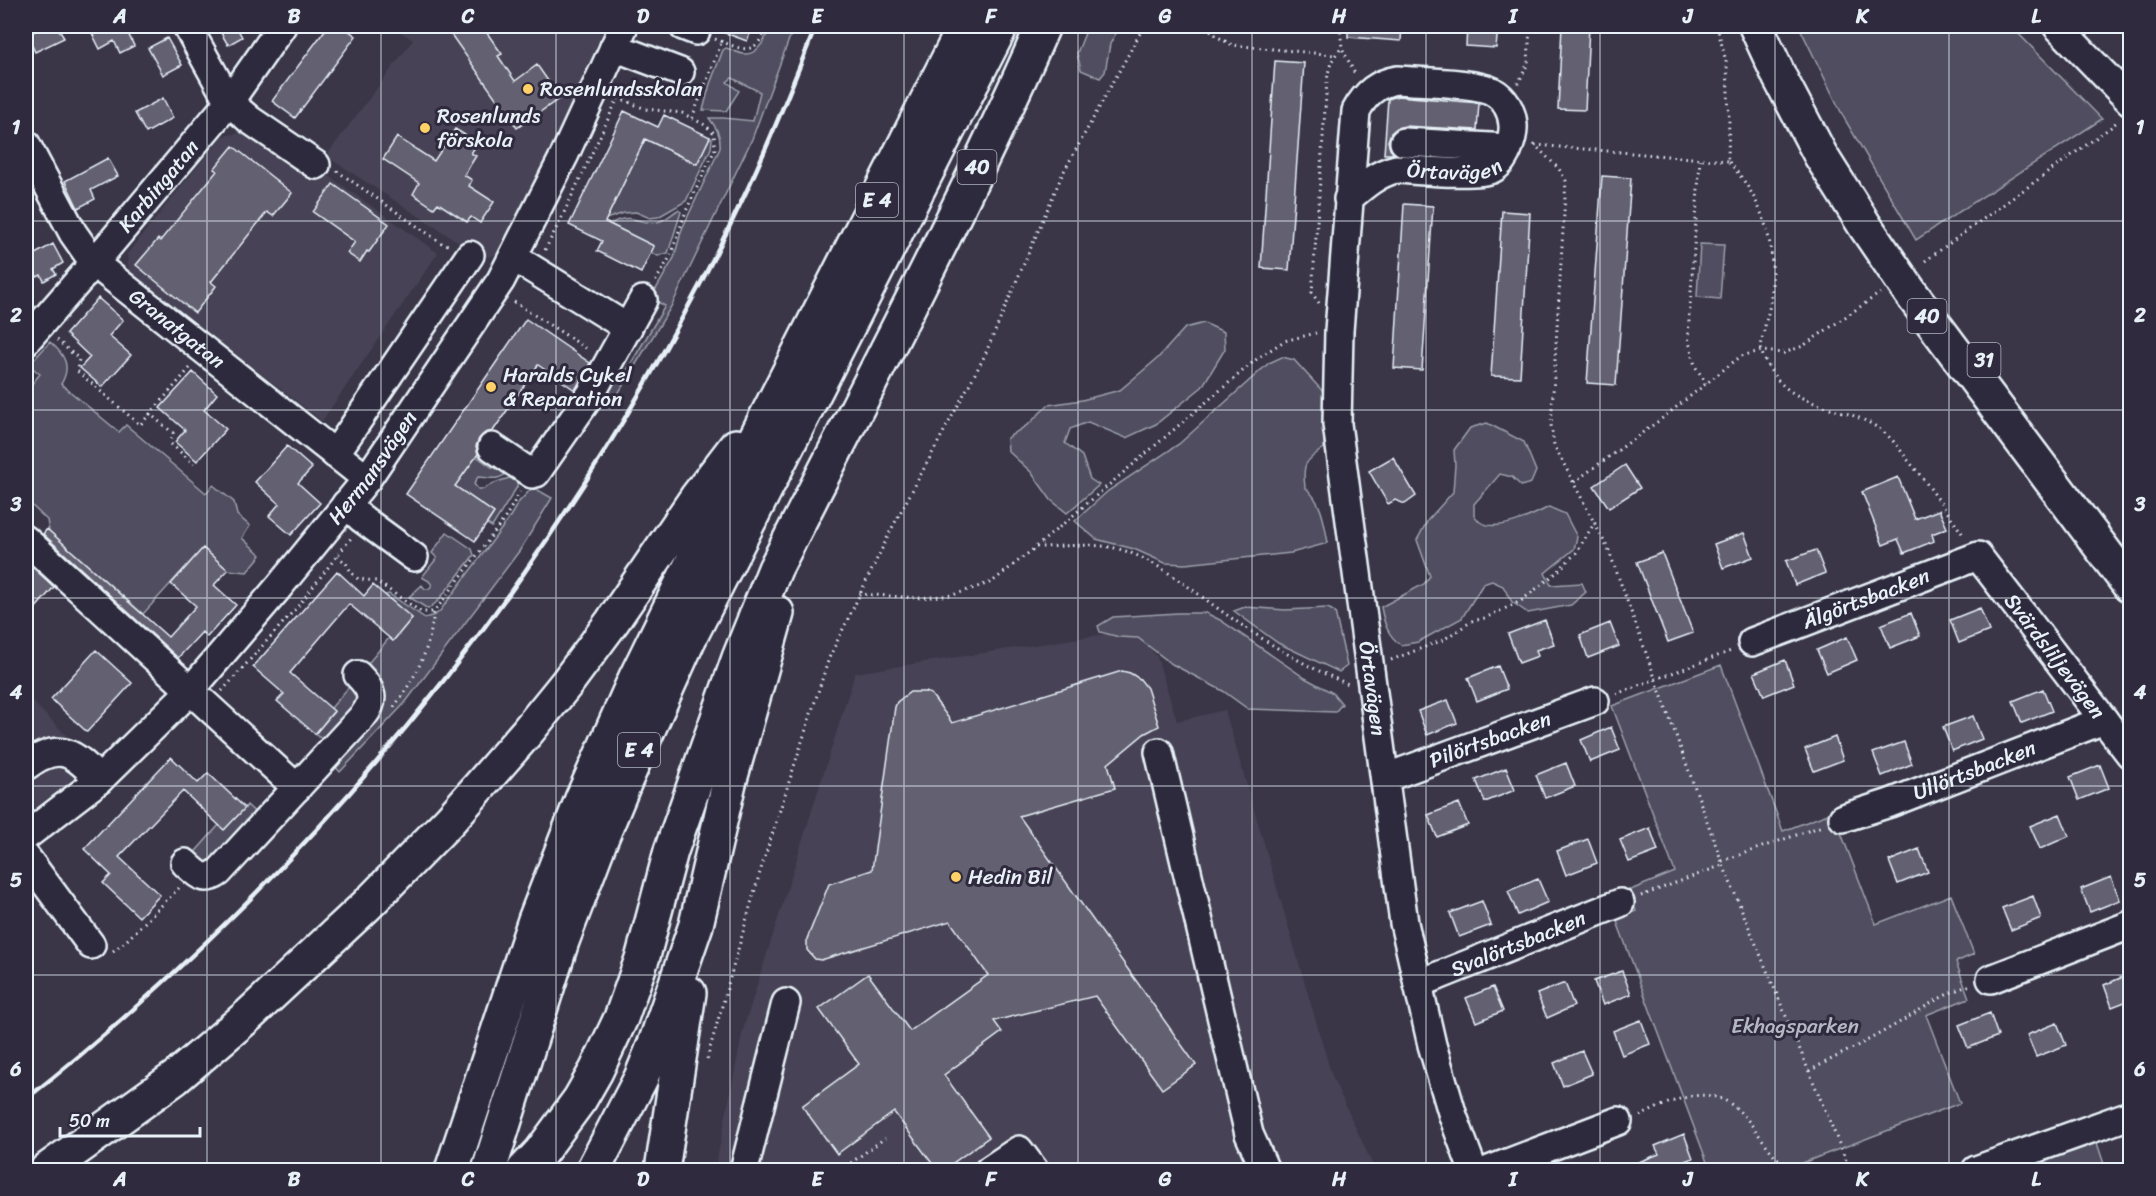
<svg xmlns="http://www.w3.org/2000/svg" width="2156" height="1196" font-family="Sriracha,sans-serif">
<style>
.built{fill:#464354}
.green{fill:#504e5f;stroke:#9ca0ac;stroke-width:1.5}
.building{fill:#636171;stroke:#e8f1f8;stroke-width:1.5}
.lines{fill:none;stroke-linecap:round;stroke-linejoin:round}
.minor-casing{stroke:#e8f1f8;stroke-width:32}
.highway-casing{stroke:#e8f1f8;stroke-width:38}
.path{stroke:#e8f1f8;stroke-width:3;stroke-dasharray:1.5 4.5;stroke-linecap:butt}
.minor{stroke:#2f2a3d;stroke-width:27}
.highway{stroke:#2f2a3d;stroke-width:33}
.rail{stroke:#e8f1f8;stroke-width:4.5}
.grid{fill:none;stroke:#e8f1f8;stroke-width:1.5;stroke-opacity:0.55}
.poi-dot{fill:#ffd166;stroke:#2f2a3d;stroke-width:2}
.labels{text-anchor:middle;stroke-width:6;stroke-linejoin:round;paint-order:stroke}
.shield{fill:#2f2a3d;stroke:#b0b5c0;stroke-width:1.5}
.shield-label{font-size:20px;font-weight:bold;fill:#e8f1f8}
.poi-label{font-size:21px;fill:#e8f1f8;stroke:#2f2a3d;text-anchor:start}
.street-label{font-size:21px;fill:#e8f1f8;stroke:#2f2a3d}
.park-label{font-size:21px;fill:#b3b8c2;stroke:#2f2a3d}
.neatline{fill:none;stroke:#e8f1f8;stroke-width:2}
.grid-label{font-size:20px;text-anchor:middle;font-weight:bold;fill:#e8f1f8}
</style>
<rect width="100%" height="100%" fill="#3a3648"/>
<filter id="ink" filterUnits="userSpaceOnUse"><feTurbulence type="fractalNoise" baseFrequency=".0167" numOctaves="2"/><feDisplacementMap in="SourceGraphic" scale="12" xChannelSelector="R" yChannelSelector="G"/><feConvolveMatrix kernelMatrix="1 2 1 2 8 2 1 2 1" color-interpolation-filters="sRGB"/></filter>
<g filter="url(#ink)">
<!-- built -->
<path class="built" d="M391,26H608L554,147L501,254L483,258L326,156L413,40Z
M242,133L316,180L322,171L438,253L322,421L129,272L127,254L222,136Z
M1118,632L1133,634L1144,641L1157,657L1177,721L1225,710L1332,1076L1375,1170H715L743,1030L855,673Z
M26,695L95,764L26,814Z"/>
<!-- green -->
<path class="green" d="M770,26H794L752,139L672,305L610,407L601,402L619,370L626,372L665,306L653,299L652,296L674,258L682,229L720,148C721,135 717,129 709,118H723L753,121L760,92L732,78L727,82L739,91L726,111L703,110L710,84L723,50L726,48C732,50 740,54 745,54C759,55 767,36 770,26Z
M1088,26H1120L1110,44L1105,72L1100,78L1081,70L1077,53Z
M1799,26H2011L2102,119L1916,240L1844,118Z
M710,137L712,139L711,148L686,201L658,217L650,218L636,212L624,213L606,219L646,138L651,142L696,164Z
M678,210L681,212L668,253L658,256L651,253L654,246L610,224C634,211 636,225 657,222C665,221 671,214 678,210Z
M1700,244L1724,245L1720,299L1697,297Z
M1204,323L1224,332L1225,349L1202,387L1156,424L1126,438L1088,422L1070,429L1065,443L1082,456L1090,479L1099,485L1067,513L1051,500L1031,472L1008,451L1007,438L1029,424L1048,405L1082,400L1120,390L1158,358L1185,328Z
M50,342C64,354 72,366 61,384L119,432L126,425L206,493L213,485L234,502L237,515L250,526L242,538L261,555L247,572L228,570L203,548L143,614L49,531L47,520L26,500V391L40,374L29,365Z
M1282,357L1294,360L1326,395L1324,448C1305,461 1302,464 1305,487C1322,502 1324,521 1328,543L1291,553L1185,564L1165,563L1134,549L1096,539L1075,521L1108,491L1179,444L1269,363Z
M1487,423L1524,442L1536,471L1531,483L1521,486L1512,477L1500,474L1474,504V515C1476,517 1477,520 1480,522C1496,533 1534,515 1549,507L1565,514L1577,537L1574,549L1545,573L1551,585L1582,583L1586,592L1571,605L1528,613L1512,602L1503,586L1492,581L1483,584L1462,618L1418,642L1401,645C1387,635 1384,623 1381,607L1424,584L1430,576L1417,540L1428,520L1453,492L1455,465L1454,450L1470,428Z
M476,456L493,468L500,459L508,472C498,482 490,477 478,477L474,484L478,489H484C491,483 508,478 518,476L517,487L492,527L487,524L494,513L455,486Z
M531,489H536L552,498L520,550L405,703L340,772L331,762L347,744L365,667L389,638L393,641L412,618L385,595L389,594L425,618L435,615L440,611L508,520L518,503Z
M447,532L472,549L474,555L438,601L428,609L409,597L422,585L425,589H429L432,585L429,581L422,577L437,558L432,553Z
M1245,607L1285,610L1328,608L1335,612L1347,666L1339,672L1278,643L1234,611Z
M1178,613H1206L1220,620L1305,678L1333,693L1342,704L1335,712L1248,709L1223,691L1172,664L1138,638L1119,637L1100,632L1098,626L1113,617Z
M1721,665L1783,831L1833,812L1876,924L1951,895L1974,954L1956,962L1969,998L1926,1015L1960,1103L1784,1170H1710L1616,919L1636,911L1628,891L1675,872L1612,706Z
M353,682L364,705L326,742L315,734L334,712L331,708Z
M247,805L261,818L214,867L190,858L219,825L225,829Z
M2097,1143L2106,1170H2019Z"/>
<!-- building -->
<path class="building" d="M32,26H57L64,38L35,52L27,35L35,31Z
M101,26H143L128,33L134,46L120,53L114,41L100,49L91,31Z
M217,26H236L242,37L228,45Z
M328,26H342L356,36L295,118L272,101Z
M445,26H482L502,54L498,56L515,81L537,65L560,98L517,128Z
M710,26H753L747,41L711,28Z
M1348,26H1402L1401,41L1348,37Z
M1467,26H1498L1496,48L1466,46Z
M1562,26H1589L1585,110L1558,109Z
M167,38L182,65L163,75L148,48Z
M1275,61L1304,63L1289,270L1261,268Z
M1398,96L1479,103L1477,130L1405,126L1397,128L1391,133L1388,141L1390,149L1394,154H1384L1388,99Z
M163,98L173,118L146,133L135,113Z
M624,111L658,127L664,115L710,137L697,164L645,139L605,222L654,246L641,273L597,251L602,241L569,225Z
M455,129L478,143L471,153L476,156L464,175L472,180L469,186L494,202L480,223L471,217L467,222L438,203L434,208L413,194L419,183L383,159L397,137L434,161Z
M233,146L292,193L273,216L267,212L211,282L216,286L195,313L136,265L158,239L160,241L217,171L214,169Z
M108,158L118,176L91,190L95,199L78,208L65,181Z
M1602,176L1631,178L1616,385L1587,383Z
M333,184L389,224L369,252L367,251L360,262L347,253L355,242L313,212Z
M1404,204L1433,206L1422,370L1394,368Z
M1502,211L1530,213L1520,377L1491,376Z
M53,244L63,263L53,269L56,274L44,281L41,275L37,277L26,259Z
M98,298L123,320L109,336L131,355L102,387L80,368L90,357L66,334Z
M526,319L590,363L575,390L538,365L493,431L485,433L479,439L476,446L478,454L455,486L494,513L475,541L406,494Z
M193,372L217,394L204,410L226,429L197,461L175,442L185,430L160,408Z
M287,446L312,468L298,483L320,503L291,535L269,516L279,504L255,482Z
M1393,457L1416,496L1405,504L1395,500L1388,504L1369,471Z
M1625,465L1640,488L1609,508L1594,486Z
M1898,477L1915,519L1939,510L1947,528L1932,534L1934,541L1904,553L1898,539L1883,545L1862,492Z
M47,529L168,637L196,606L171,584L203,548L228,570L214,585L236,605L207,637L202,632L178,658L43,534Z
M1744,533L1753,557L1723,568L1714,544Z
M1816,550L1825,573L1795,585L1786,561Z
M1662,553L1693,633L1668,642L1637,562Z
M26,561L54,587L26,619Z
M337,571L364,596L373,585L412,618L393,641L349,604L290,673L334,711L315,734L277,701L284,694L253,667Z
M1980,608L1989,631L1959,643L1950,620Z
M1911,613L1920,636L1890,648L1881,625Z
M1545,620L1554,644L1536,650L1538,656L1519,663L1508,634Z
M1610,623L1619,646L1588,658L1580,635Z
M1847,637L1857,660L1827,673L1817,650Z
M96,650L132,683L87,732L51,699Z
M1785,660L1794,684L1764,696L1754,673Z
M1498,666L1507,689L1477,701L1468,678Z
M1122,671L1130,673L1140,679L1147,688L1159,726L1144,734L1108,764L1115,788L1019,816L1196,1065L1162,1089L1095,996L994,1021L1002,1032L944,1075L989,1137L943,1170H937L894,1112L837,1154L802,1106L859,1064L819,1009L868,974L910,1031L988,975L950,921L821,960L815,959L807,950V939L829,884L872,870L895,707L897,702L910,692H925L931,694L952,723Z
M2043,689L2052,711L2022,723L2013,701Z
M1448,700L1457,723L1427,735L1418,711Z
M1973,716L1982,739L1952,751L1943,727Z
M1611,727L1620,750L1590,762L1581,740Z
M1835,737L1843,760L1814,771L1805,749Z
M1904,742L1912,764L1882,776L1873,753Z
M171,757L198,783L208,773L245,808L224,830L183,791L119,857L160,895L139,917L103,883L111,875L84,849Z
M1566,763L1575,786L1545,798L1536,775Z
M2100,765L2109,788L2079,800L2070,777Z
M1506,768L1515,790L1485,802L1476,780Z
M1459,803L1468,825L1437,837L1428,815Z
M2060,814L2069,836L2040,849L2030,826Z
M1650,828L1658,851L1629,862L1620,840Z
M1588,839L1597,863L1566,875L1557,851Z
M1919,849L1928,872L1898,884L1889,861Z
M2111,877L2120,900L2090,912L2081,889Z
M1538,879L1548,902L1518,915L1508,891Z
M2033,896L2041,918L2011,930L2002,908Z
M1482,901L1491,925L1459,937L1450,913Z
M1622,971L1631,994L1603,1005L1594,981Z
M2130,974V1000L2112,1007L2104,985Z
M1565,983L1574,1006L1547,1018L1537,994Z
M1493,987L1503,1011L1476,1022L1466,998Z
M1990,1013L1998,1036L1968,1048L1959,1025Z
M1641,1020L1650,1044L1622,1055L1613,1031Z
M2057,1023L2066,1045L2036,1057L2027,1035Z
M1582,1051L1592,1074L1563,1086L1554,1063Z
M1684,1134L1693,1158L1660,1170H1618L1659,1154L1655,1146Z"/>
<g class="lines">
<!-- minor casing -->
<g class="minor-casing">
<g id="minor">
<path d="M187,26L229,102L250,120L316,165"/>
<path d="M683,26L696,31"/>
<path d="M2057,26L2130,101"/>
<path d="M614,47L680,72"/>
<path d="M1404,142L1508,148"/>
<path id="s1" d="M26,144L73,233L94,263L367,479"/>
<path id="s2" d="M1348,199C1363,186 1376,174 1396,169C1416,170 1477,176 1492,169C1505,163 1514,138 1513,125C1512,111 1505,98 1492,91C1474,82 1420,82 1397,80C1377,83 1365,94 1356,111L1339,331L1337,424L1404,923L1432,1045L1453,1116L1473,1170"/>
<path d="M513,257L628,328"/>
<path id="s3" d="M26,341L94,263L229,102L282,26"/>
<path d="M492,447L532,474L536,473L591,394L643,300"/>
<path d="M335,454L470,255"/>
<path d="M346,504L361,518L414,557"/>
<path d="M26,540L297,788"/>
<path id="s4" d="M1752,642L1978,556L2130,754"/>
<path d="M1159,752L1249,1134L1265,1170"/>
<path d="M26,766C59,741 74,752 99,780"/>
<path id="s5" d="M1385,778L1595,701"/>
<path id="s6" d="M1843,818L1890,803L2104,720"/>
<path id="s7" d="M26,836L99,780L190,691L278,588L367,479L501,280L564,156L624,26"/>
<path d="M26,857L91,945"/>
<path d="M185,863C197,874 204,883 219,872L363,716C376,700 372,689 358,675"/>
<path d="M1991,979L2130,925"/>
<path id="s8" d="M1418,984L1620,903"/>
<path d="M744,1170L786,1003"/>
<path d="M989,1170L1019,1150L1034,1170"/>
<path d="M1489,1170L1618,1121"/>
<path d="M1976,1170L2130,1115"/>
</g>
</g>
<!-- highway casing -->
<g class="highway-casing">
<path id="highway" d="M1756,26L1780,78L1821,156L1865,226L1910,292L2130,586
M47,1170L175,1078L249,1015L367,905L450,820L527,732L566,684L612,622L697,497L736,446
M452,1170L535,920L582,799L636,677L684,579L965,26
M489,1170L562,941L599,844L626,779L688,641L1001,26
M524,1170L541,1152L580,1099L596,1071L621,1018L643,956L671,851L739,658L775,569C866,389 962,210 1043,26
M593,1170L641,1078L656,1041L696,925L729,783L777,613
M662,1170L689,993"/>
</g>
<!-- path -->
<path class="path" d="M1206,26L1218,37L1232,45L1335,55
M1340,26L1342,48L1355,74
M1717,26L1727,65L1729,119L1728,161C1767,204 1779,253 1769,309C1767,319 1759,345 1762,353C1786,417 1845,398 1887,435C1895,442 1901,451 1907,459C1928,484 1946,510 1964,536
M647,32L650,26
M715,39C742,49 755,59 767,26
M1518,84L1528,63L1530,26
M618,98L646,109L682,113L705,125L714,133L715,149L686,211L670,257L655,282
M692,118L722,41
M1534,144L1559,169L1566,181L1551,425L1554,445L1609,551L1723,865L1850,1170
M1535,145L1728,161
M1700,159L1688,337L1695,366L1706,383
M337,171L443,244L449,245
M545,250L561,219L625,83
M1925,261L2111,127L2119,120
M514,302L589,350
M1319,303L1312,293L1327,81C1329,67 1331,58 1342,48
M57,340L79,359L77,371L140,425L150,414
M190,368L150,414L173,433L171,444L194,464
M1574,482L1660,420L1741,356L1761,351L1784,353L1803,346L1880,293
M1036,547C1060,547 1086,543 1109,547C1150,553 1194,592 1227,615C1266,642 1307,668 1351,685
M337,556L346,563L351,572L358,579L376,581L421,612H431L438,607L505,518L520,492
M859,594L919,598L953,595L992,582L1036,547L1258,358L1284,341L1316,333
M1391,660L1443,640L1472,621L1485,618L1521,601L1556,573L1576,553L1595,522
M222,691L298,606L351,538
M1616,694L1731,651
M394,707C417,675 430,650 434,611
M1722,861L1822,826
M1641,896L1723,865
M113,951L125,942L179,888
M707,1059L760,872L829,658L892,528L984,357L1062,175L1144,26
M1809,1071C1835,1057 1862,1044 1888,1029C1916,1014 1940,994 1971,985
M1640,1116C1655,1109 1672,1100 1688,1097C1732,1087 1748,1122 1771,1151C1776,1158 1784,1164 1791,1170
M841,1170L885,1138"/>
<!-- minor -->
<use href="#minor" class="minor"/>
<!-- highway -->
<use href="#highway" class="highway"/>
<!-- rail -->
<path class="rail" d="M26,1099C99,1042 168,980 234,915C447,705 620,459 748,188C773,135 794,80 816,26"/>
</g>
</g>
<!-- grid -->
<path class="grid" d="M207,26V1170M381,26V1170M556,26V1170M730,26V1170M904,26V1170M1078,26V1170M1252,26V1170M1426,26V1170M1600,26V1170M1775,26V1170M1949,26V1170M26,221H2130M26,410H2130M26,598H2130M26,786H2130M26,975H2130"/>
<!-- markers -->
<g class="poi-dot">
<circle cx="528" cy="89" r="6"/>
<circle cx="425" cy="128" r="6"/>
<circle cx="491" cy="387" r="6"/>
<circle cx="956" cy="877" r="6"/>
</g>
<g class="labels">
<!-- shield labels -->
<g class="shield">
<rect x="957.5" y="150" width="39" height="34" rx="4.5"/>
<rect x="856" y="183" width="42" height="34" rx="4.5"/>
<rect x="1907.5" y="299" width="39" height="34" rx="4.5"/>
<rect x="1967.5" y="343" width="33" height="34" rx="4.5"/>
<rect x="618" y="733" width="42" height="34" rx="4.5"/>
</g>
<g class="shield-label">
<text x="977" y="174">40</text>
<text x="877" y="207">E 4</text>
<text x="1927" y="323">40</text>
<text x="1984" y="367">31</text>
<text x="639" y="757">E 4</text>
</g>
<!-- poi labels -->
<g class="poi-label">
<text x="540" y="96">Rosenlundsskolan</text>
<text x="437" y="123">Rosenlunds<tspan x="437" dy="24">förskola</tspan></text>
<text x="503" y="382">Haralds Cykel<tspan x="503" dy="24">&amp; Reparation</tspan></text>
<text x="968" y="884">Hedin Bil</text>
</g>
<!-- street labels -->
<g class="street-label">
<text dy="7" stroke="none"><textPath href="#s2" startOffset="116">Örtavägen</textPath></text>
<text dy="7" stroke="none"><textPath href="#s3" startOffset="204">Karbingatan</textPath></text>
<text dy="7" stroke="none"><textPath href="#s1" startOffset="243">Granatgatan</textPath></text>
<text dy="7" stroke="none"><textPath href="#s7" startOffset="508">Hermansvägen</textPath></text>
<text dy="7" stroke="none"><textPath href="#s4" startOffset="122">Älgörtsbacken</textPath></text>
<text dy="7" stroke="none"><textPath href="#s4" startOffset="368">Svärdsliljevägen</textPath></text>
<text dy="7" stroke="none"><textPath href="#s2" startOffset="976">Örtavägen</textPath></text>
<text dy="7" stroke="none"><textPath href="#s5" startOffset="112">Pilörtsbacken</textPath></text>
<text dy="7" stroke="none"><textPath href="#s6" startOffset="140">Ullörtsbacken</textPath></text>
<text dy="7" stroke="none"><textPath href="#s8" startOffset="108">Svalörtsbacken</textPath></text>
</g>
<!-- park labels -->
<g class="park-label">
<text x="1795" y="1033">Ekhagsparken</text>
</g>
</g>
<!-- margin -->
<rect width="2156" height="1196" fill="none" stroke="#2f2a3d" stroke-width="66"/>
<!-- scale -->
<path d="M60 1127v9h140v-9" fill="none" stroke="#e8f1f8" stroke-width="3"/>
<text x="69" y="1127" font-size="18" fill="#e8f1f8" stroke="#2f2a3d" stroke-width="4.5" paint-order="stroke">50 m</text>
<rect x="33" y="33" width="2090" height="1130" class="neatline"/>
<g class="grid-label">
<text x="120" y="23">A</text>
<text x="294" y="23">B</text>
<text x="468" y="23">C</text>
<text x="643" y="23">D</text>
<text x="817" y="23">E</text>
<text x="991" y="23">F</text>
<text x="1165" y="23">G</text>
<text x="1339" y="23">H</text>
<text x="1513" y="23">I</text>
<text x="1688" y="23">J</text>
<text x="1862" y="23">K</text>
<text x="2036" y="23">L</text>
<text x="16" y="134">1</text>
<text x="2140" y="134">1</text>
<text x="16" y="322">2</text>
<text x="2140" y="322">2</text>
<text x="16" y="511">3</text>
<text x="2140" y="511">3</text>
<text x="16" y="699">4</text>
<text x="2140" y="699">4</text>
<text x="16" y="887">5</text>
<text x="2140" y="887">5</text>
<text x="16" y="1076">6</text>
<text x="2140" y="1076">6</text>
<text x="120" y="1186">A</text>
<text x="294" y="1186">B</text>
<text x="468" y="1186">C</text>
<text x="643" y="1186">D</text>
<text x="817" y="1186">E</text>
<text x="991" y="1186">F</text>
<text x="1165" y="1186">G</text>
<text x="1339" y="1186">H</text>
<text x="1513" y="1186">I</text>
<text x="1688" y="1186">J</text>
<text x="1862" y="1186">K</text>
<text x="2036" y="1186">L</text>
</g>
</svg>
